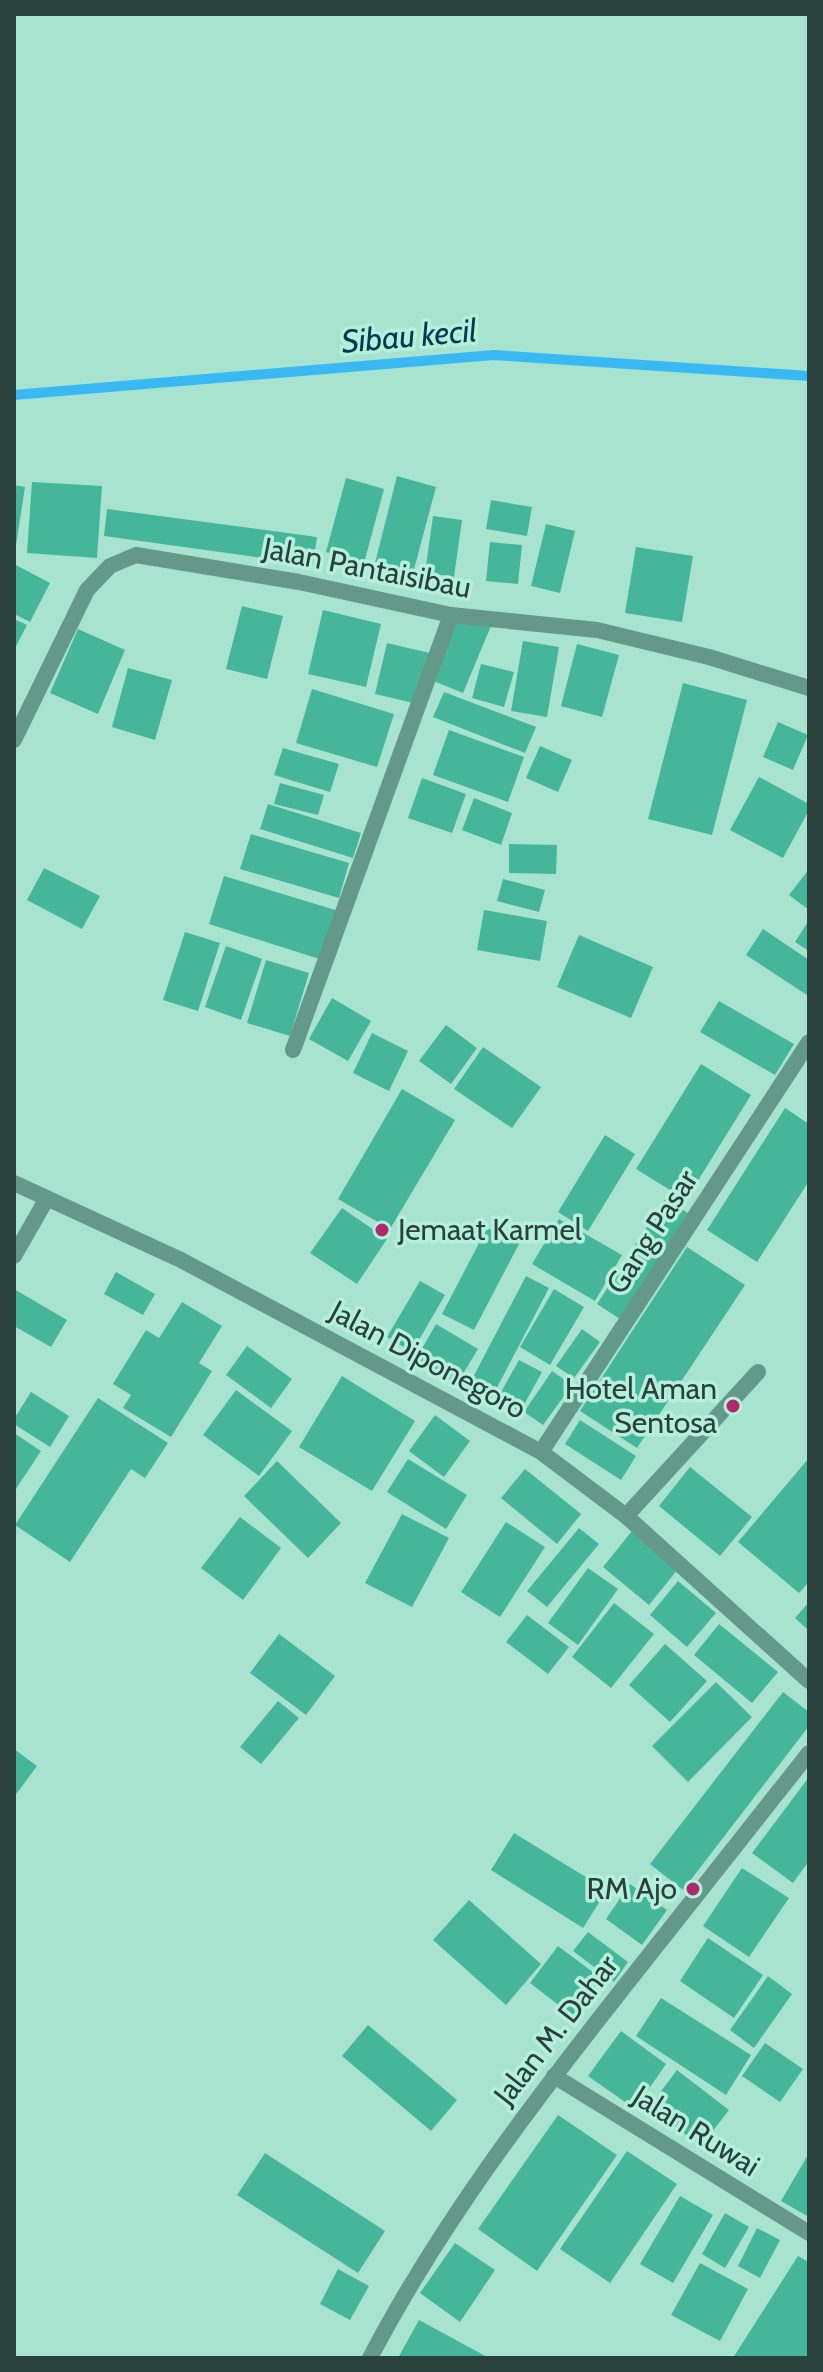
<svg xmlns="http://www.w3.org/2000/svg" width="823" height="2372" font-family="Cabin,sans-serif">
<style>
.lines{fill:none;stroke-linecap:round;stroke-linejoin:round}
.stream{stroke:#38b9f4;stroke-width:10}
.building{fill:#46b69a}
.service{stroke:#649989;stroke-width:16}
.minor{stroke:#649989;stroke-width:16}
.poi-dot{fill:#af296f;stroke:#b5f0dd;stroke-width:3}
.labels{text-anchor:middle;stroke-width:7;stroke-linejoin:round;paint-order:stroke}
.street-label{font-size:30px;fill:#29413a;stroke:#b5f0dd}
.poi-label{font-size:30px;fill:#29413a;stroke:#b5f0dd;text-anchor:end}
.water-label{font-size:32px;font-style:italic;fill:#013951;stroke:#b5f0dd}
</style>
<rect width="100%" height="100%" fill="#a8e3d0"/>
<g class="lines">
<!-- stream -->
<path class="stream" d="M14,395L494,355L809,376"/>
</g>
<!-- building -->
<path class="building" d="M397,476L436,487L413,573L375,563Z
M346,478L384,489L364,563L326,552Z
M32,482L102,486L97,558L27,553Z
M14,485L25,487L16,545H14Z
M491,500L532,507L527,536L486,529Z
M107,509L317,537L313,565L104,536Z
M433,516L462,520L454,577L425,573Z
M546,524L575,531L560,593L531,586Z
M490,542L522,545L518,584L486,581Z
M636,547L693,556L682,622L625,613Z
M14,564L50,583L30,622L14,614Z
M242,606L283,616L267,679L226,669Z
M323,610L381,624L366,687L308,674Z
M459,613L491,626L463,693L431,680Z
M14,619L27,625L14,650Z
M78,629L125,650L98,714L50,693Z
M523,641L559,647L547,717L511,711Z
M387,643L434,654L422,705L375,694Z
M577,644L619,655L602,717L561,706Z
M481,664L514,672L504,707L472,698Z
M128,668L172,680L155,740L112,727Z
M683,683L747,700L712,835L648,819Z
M312,689L394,714L377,767L296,743Z
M444,692L536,727L525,753L433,717Z
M778,722L808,735L793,770L763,757Z
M449,730L524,757L508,802L433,775Z
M540,746L572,760L558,792L526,778Z
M283,748L339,764L330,792L274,775Z
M759,777L809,804V810L783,858L730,830Z
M422,778L466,794L452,833L408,818Z
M280,783L324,795L318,815L274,804Z
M474,798L512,813L501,845L462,830Z
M268,804L361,833L353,858L260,829Z
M251,834L349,863L339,898L240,869Z
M509,844L557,845L556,874L509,873Z
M44,868L100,896L82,929L27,900Z
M809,869V910L789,895Z
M224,876L345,913L329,962L209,924Z
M503,879L545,890L539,912L497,901Z
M484,910L547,921L540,961L477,950Z
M809,920V951L795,942Z
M763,929L809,960L807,995L746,955Z
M185,932L220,943L198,1011L163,1000Z
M579,935L653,967L631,1018L557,987Z
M226,946L262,959L241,1020L205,1007Z
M266,960L309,973L290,1036L247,1023Z
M332,998L371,1021L348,1061L309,1039Z
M719,1001L794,1044L775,1075L700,1032Z
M446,1025L477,1048L451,1084L419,1061Z
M372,1033L408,1051L389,1091L353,1073Z
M483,1047L541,1087L512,1128L454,1089Z
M701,1064L751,1095L686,1200L636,1169Z
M402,1089L455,1120L390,1229L338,1199Z
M785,1108L809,1124V1181L757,1262L707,1230Z
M605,1135L635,1154L588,1231L558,1212Z
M665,1199L688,1213L620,1319L597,1304Z
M342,1208L387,1239L357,1284L310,1253Z
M559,1219L622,1255L595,1301L532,1264Z
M487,1228L519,1244L474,1330L442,1314Z
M687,1247L745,1285L637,1448L580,1411Z
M116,1272L155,1294L143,1315L104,1294Z
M526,1276L549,1288L491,1399L468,1387Z
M420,1281L445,1295L412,1352L387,1337Z
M14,1289L67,1320L51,1347L14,1326Z
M554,1289L584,1307L550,1365L520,1347Z
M182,1302L222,1326L199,1363L212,1371L171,1437L123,1408L131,1395L113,1384L146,1330L159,1338Z
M436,1324L478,1349L457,1384L416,1359Z
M582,1329L600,1342L574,1378L556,1366Z
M247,1346L292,1379L271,1408L226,1375Z
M519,1360L542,1372L520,1412L497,1399Z
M552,1371L572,1385L543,1425L524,1412Z
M342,1376L415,1421L372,1491L299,1447Z
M236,1390L292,1431L259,1476L203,1435Z
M31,1392L69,1416L50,1447L14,1424V1419Z
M98,1398L168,1443L145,1478L131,1469L70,1562L15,1525Z
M435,1415L470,1441L444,1477L409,1451Z
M580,1420L636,1456L621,1480L565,1444Z
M14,1433L41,1451L14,1492Z
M809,1458V1582L799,1593L738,1542Z
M408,1459L467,1495L446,1529L387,1492Z
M277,1461L341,1523L308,1558L244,1496Z
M690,1467L752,1517L720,1556L659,1506Z
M525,1469L581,1514L557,1544L501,1498Z
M402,1514L449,1538L412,1607L365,1583Z
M240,1517L281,1548L243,1600L201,1568Z
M506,1522L545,1547L500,1617L461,1592Z
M579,1528L599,1544L547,1607L527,1591Z
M632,1531L678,1569L649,1605L603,1567Z
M588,1568L618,1589L578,1645L548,1623Z
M678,1581L716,1613L687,1647L650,1615Z
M809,1602V1631L795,1618Z
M614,1603L654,1634L611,1688L572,1657Z
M527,1615L569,1647L548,1674L506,1642Z
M719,1624L778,1672L752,1703L694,1655Z
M279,1634L335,1676L306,1715L250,1673Z
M665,1644L707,1681L670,1722L629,1685Z
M716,1682L752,1717L688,1782L652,1746Z
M783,1692L809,1712V1726L683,1890L650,1864Z
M278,1701L299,1718L261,1764L240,1747Z
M14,1749L37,1766L14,1797Z
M809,1777V1861L793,1883L752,1853Z
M514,1833L607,1890L583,1928L491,1870Z
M742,1868L789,1898L749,1957L703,1926Z
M630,1884L667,1910L642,1945L606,1919Z
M469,1900L541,1964L506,2005L433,1940Z
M588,1932L628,1962L614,1982L573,1951Z
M708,1938L763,1975L734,2018L680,1981Z
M558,1946L602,1979L574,2017L530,1983Z
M768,1976L792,1994L754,2048L730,2030Z
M661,1998L751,2055L726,2095L636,2036Z
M368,2025L457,2100L431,2131L342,2056Z
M621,2031L666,2064L635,2109L588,2076Z
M765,2043L803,2069L780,2102L742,2076Z
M677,2070L729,2110L701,2146L649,2107Z
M558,2115L617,2155L537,2271L478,2229Z
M627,2151L677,2184L610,2283L560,2249Z
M265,2153L385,2231L358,2273L237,2195Z
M809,2153V2217L781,2201Z
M680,2196L713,2215L673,2283L640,2264Z
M725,2213L749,2227L725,2268L702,2254Z
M757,2228L780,2240L760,2278L738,2266Z
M455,2243L495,2270L460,2322L420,2293Z
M798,2256L809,2262V2358H733Z
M700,2263L748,2289L720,2341L671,2315Z
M338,2269L369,2286L350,2320L320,2304Z
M419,2320L489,2358H398Z"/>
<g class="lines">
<!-- service -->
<path class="service" d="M14,1256L46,1200
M626,1516L758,1372"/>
<!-- minor -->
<path class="minor" d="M14,740L87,590L110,566L136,555L299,582L451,615L597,630L709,657L809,688
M293,1050L451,615
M14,1183L181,1260L541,1452L626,1516L809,1681
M541,1452L809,1042
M554,2076L809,2233
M370,2358C440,2224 531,2105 624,1987C686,1909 747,1831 809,1753"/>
</g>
<!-- markers -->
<g class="poi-dot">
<circle cx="382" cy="1230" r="8"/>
<circle cx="733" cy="1406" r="8"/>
<circle cx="693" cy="1889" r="8"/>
</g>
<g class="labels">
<!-- street labels -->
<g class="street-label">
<text transform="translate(367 568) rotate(11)" y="10">Jalan Pantaisibau</text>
<text transform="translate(652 1232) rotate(-57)" y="10">Gang Pasar</text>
<text transform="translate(428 1360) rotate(28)" y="10">Jalan Diponegoro</text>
<text transform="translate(556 2030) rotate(-52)" y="10">Jalan M. Dahar</text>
<text transform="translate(696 2131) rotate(32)" y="10">Jalan Ruwai</text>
</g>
<!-- poi labels -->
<g class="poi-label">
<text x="398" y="1240" text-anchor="start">Jemaat Karmel</text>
<text x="717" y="1399">Hotel Aman<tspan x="717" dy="34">Sentosa</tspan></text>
<text x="677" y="1899">RM Ajo</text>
</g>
<!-- water labels -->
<g class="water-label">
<text transform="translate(409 336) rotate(-5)" y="11">Sibau kecil</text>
</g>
</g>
<!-- border -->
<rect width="823" height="2372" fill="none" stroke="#29413a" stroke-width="32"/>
</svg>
